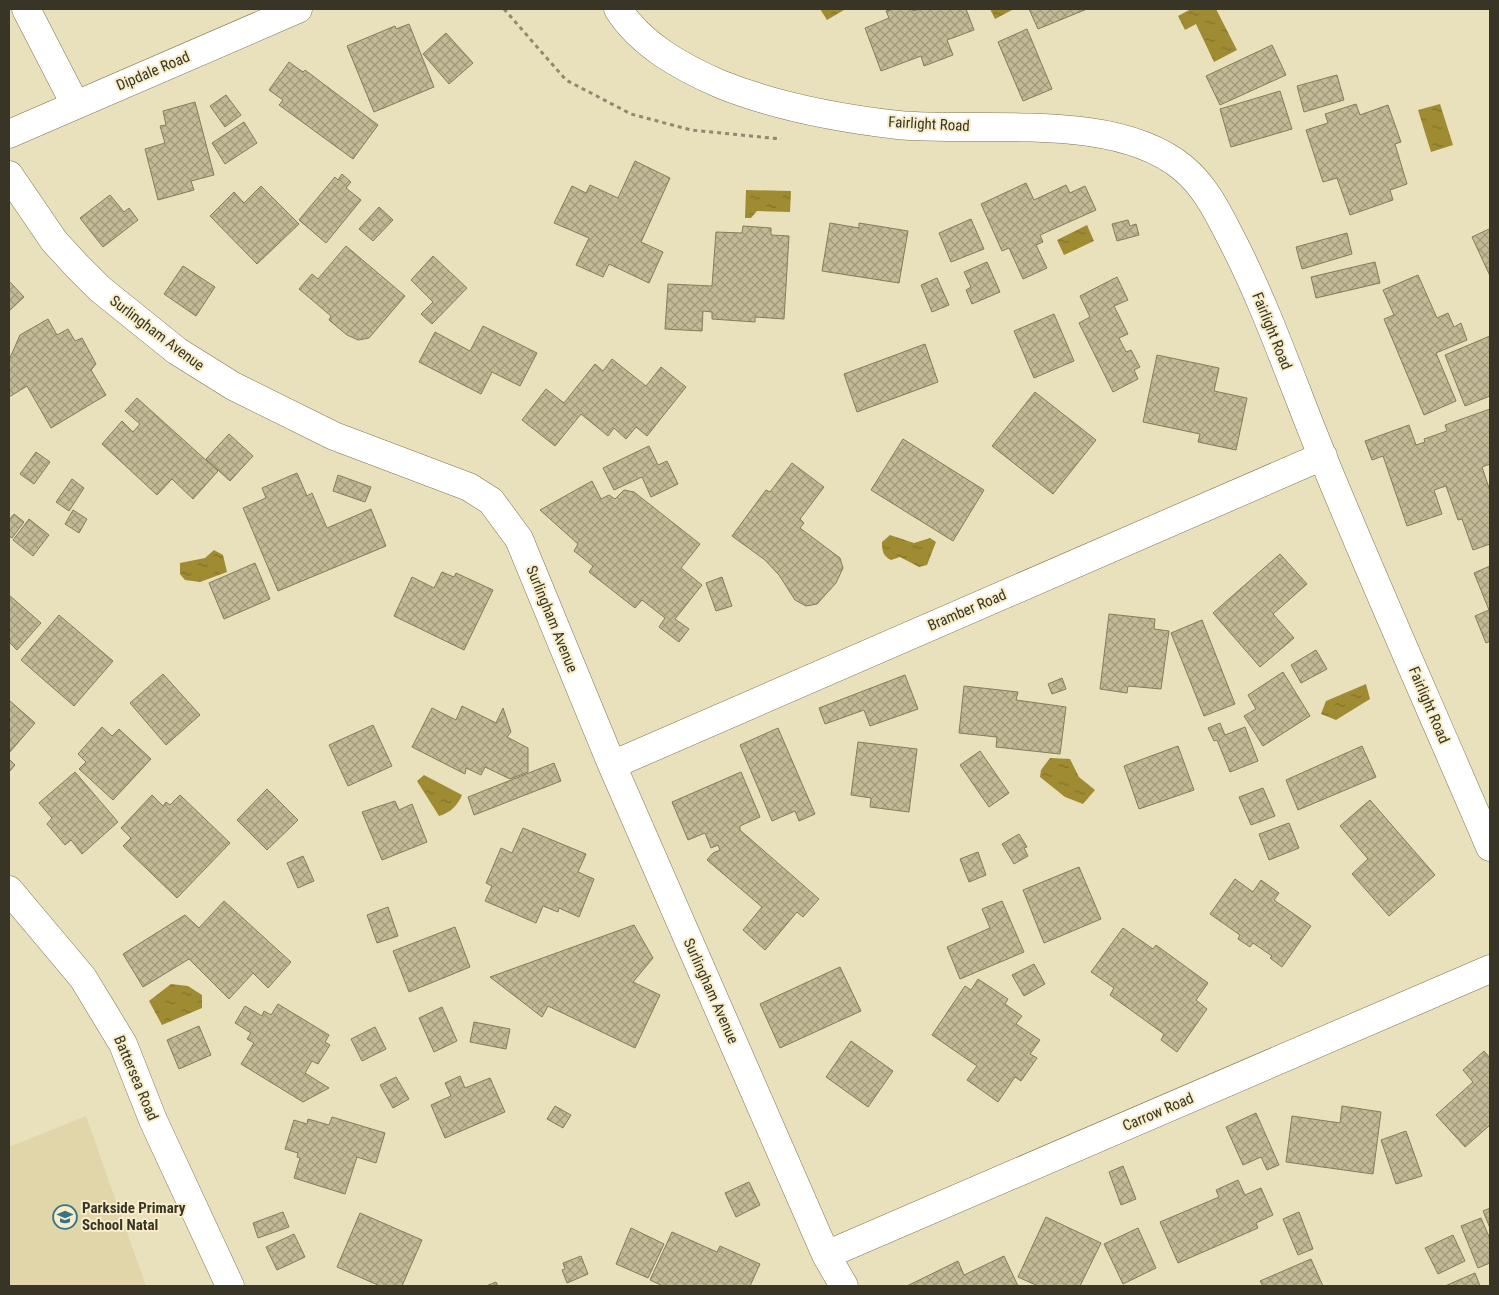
<svg xmlns="http://www.w3.org/2000/svg" width="1499" height="1295" font-family="'Roboto Condensed',sans-serif">
<style>
.built{fill:#e0d6aa}
.water{fill:url(#water-ripples)}
.building{fill:url(#building-cross-hatch);stroke:#847c5a}
.lines{fill:none;stroke-linecap:round;stroke-linejoin:round}
.minor-casing{stroke:#7b7452;stroke-width:29}
.path{stroke:#8f8970;stroke-width:3;stroke-dasharray:4 4;stroke-linecap:butt}
.minor{stroke:#fff;stroke-width:28}
.labels{text-anchor:middle;stroke-width:4;stroke-linejoin:round;paint-order:stroke}
.street-label{font-size:15px;fill:#383526;stroke:#f7eec9}
.poi-label{font-size:15px;font-weight:bold;fill:#383526;stroke:#f7eec9;text-anchor:start}
</style>
<defs>
<pattern id="water-ripples" width="26" height="14" patternUnits="userSpaceOnUse" patternTransform="scale(1.25)"><rect width="26" height="14" fill="#9f8b32"/><path d="M2 4q2-2 4 0t4 0M15 11q2-2 4 0t4 0" fill="none" stroke="#83722a"/></pattern>
<pattern id="building-cross-hatch" width="8" height="8" patternUnits="userSpaceOnUse" patternTransform="scale(1.25)"><rect width="8" height="8" fill="#c2ba96"/><path d="M0 0l8 8M0 8l8-8" fill="none" stroke="#9f987a"/></pattern>
</defs>
<rect width="100%" height="100%" fill="#e9e1bc"/>
<!-- built -->
<path class="built" d="M86,1116L146,1286H9V1147Z"/>
<!-- water -->
<path class="water" d="M820,9H843L844,10L827,20Z
M990,9H1012V10L995,19Z
M1191,9H1216L1237,50L1214,62L1196,24L1185,30L1178,16Z
M1440,104L1453,145L1431,152L1418,110Z
M746,190L791,191L790,212L757,211L751,218H745Z
M1087,225L1094,241L1064,255L1057,240Z
M890,535L914,543L930,538L936,542L927,565L919,567L900,557L891,560C883,556 882,551 882,542Z
M214,550L223,555L227,572L200,582L185,580L180,574V563L205,558Z
M1366,684L1370,699L1336,720L1321,714L1326,701Z
M1050,758L1070,759L1079,777L1095,790L1083,804L1065,797L1040,777L1041,770Z
M424,775L462,795C458,805 450,813 439,816L417,781Z
M171,984L188,986L202,995V1008L162,1025L149,1001Z"/>
<!-- building -->
<path class="building" d="M893,9H912L913,11L920,9H966L974,30L947,40L953,55L924,66L921,56L881,71L865,28L889,18L886,11Z
M1029,9H1087L1038,29Z
M409,24L434,87L374,112L347,46L395,26L396,29Z
M1027,29L1052,89L1023,101L998,42Z
M446,33L473,63L449,84L423,54Z
M1272,45L1286,75L1220,105L1206,76Z
M289,62L303,72L305,70L378,125L353,159L279,105L283,100L269,90Z
M1337,75L1344,100L1304,112L1297,86Z
M1280,91L1292,129L1231,147L1220,109Z
M226,95L241,115L225,127L210,106Z
M195,102L214,175L191,181L194,190L158,200L145,149L165,143L160,126L166,125L163,111Z
M1356,104L1360,115L1388,105L1401,142L1395,144L1407,184L1390,190L1393,200L1350,215L1337,178L1323,182L1306,130L1328,123L1325,114Z
M244,122L257,143L225,164L212,143Z
M635,161L670,178L641,242L663,252L649,283L609,264L603,277L576,265L589,238L554,223L572,186L586,193L590,185L618,198Z
M342,174L351,182L346,188L361,200L326,243L299,220L335,177L338,180Z
M1026,183L1034,200L1066,185L1070,193L1085,186L1096,210L1040,235L1043,242L1036,245L1047,268L1023,279L1009,248L1002,251L981,204Z
M261,186L299,224L257,264L210,216L234,192L244,203Z
M110,195L124,212L129,208L138,220L103,247L80,218Z
M379,207L393,220L373,241L359,229Z
M971,219L984,249L951,262L939,233Z
M1128,220L1130,226L1136,224L1139,235L1117,241L1112,224Z
M830,223L859,228V223L908,231L899,283L822,271Z
M743,226L771,228V235L789,236L784,319L755,317V322L712,319V312L703,311L702,331L665,329L668,284L712,286L716,232L742,233Z
M1489,229L1490,232V276L1472,237Z
M1347,233L1352,254L1302,269L1296,247Z
M346,246L405,296L369,338L358,340L347,335L329,320L331,316L299,289L312,274L318,279Z
M433,256L467,288L432,324L421,314L433,302L411,280Z
M987,262L1000,292L972,304L966,290L971,287L964,272Z
M1375,262L1380,283L1316,298L1311,277Z
M183,266L215,287L196,316L164,294Z
M1418,275L1437,318L1448,313L1454,327L1461,323L1467,340L1436,353L1456,401L1424,415L1384,319L1394,315L1383,290Z
M1117,277L1128,300L1114,306L1128,334L1119,338L1126,352L1131,350L1140,367L1134,370L1138,379L1113,392L1079,323L1090,317L1080,296Z
M937,278L949,305L932,312L921,285Z
M9,281L24,297L9,311Z
M1054,314L1074,361L1034,378L1014,331Z
M48,319L57,335L68,329L75,341L82,338L96,364L91,370L106,395L51,428L27,386L9,397V360L20,335Z
M483,326L537,353L520,386L492,372L481,394L419,362L435,332L470,351Z
M1490,336V396L1465,406L1445,355Z
M925,344L938,382L857,412L844,374Z
M1157,355L1219,368L1214,391L1247,398L1236,450L1198,442L1200,434L1143,422Z
M612,359L646,386L661,367L686,387L647,436L636,427L626,439L614,428L608,436L581,414L555,446L522,420L546,389L564,403L595,364L603,371Z
M1035,392L1096,440L1053,494L992,446Z
M137,398L218,471L193,499L172,479L157,495L102,444L122,421L133,432L140,424L125,411Z
M1490,409V464L1482,467L1490,491V544L1473,550L1462,519L1458,520L1446,486L1434,490L1442,514L1407,526L1383,456L1372,460L1365,441L1409,425L1416,445L1425,442L1424,439L1447,431L1445,425Z
M229,434L253,456L230,481L206,459Z
M903,439L984,490L953,541L871,490Z
M649,446L658,465L667,461L678,484L651,497L642,477L614,490L603,468Z
M36,452L50,462L34,484L20,474Z
M792,463L824,487L800,519L804,523L800,528L840,558L843,568L836,583L817,604L806,606L795,600L779,575L765,560L732,536L766,490L770,492Z
M297,473L307,496L312,493L327,528L371,509L386,546L278,591L243,508L266,498L262,488Z
M338,475L371,487L365,502L333,491Z
M72,479L84,488L69,511L56,502Z
M592,481L601,499L609,495L615,499L624,490L634,492L700,544L681,568L702,585L675,619L689,629L679,642L659,627L665,618L642,600L635,608L589,572L593,566L574,551L578,544L540,510Z
M73,510L87,519L79,533L65,524Z
M14,514L24,522L12,538L9,536V520Z
M29,519L49,535L33,556L13,540Z
M1280,554L1307,584L1273,614L1294,638L1260,667L1213,613Z
M255,563L270,599L224,619L209,583Z
M1490,566V641L1486,643L1475,616L1489,610L1474,573Z
M442,572L454,577L456,573L493,590L464,650L394,616L412,577L434,588Z
M722,577L732,606L716,611L706,583Z
M9,595L41,623L17,650L9,642Z
M1109,614L1155,619L1154,629L1169,631L1161,689L1128,686L1127,693L1100,689Z
M59,615L113,661L74,706L21,660Z
M1202,620L1235,704L1204,716L1171,633Z
M1316,650L1327,669L1301,683L1291,665Z
M1283,672L1310,716L1263,746L1244,716L1256,709L1248,695Z
M163,674L200,715L166,745L130,703Z
M905,675L918,709L870,726L864,710L825,724L819,708Z
M1062,678L1066,689L1052,694L1048,684Z
M964,686L1018,692L1016,700L1066,707L1060,754L996,747L997,737L959,733Z
M9,700L35,723L9,753Z
M462,706L496,723L503,708L511,732L507,737L528,748V772L510,779L485,767L481,775L466,768L465,774L412,747L432,708L456,720Z
M1220,723L1225,735L1245,727L1258,761L1230,772L1217,740L1214,741L1208,728Z
M373,725L392,766L348,786L329,745Z
M102,727L112,736L119,729L151,759L113,800L79,769L86,762L78,754Z
M778,728L815,814L799,821L795,811L772,821L740,745Z
M858,742L917,749L909,812L870,807L871,798L851,795Z
M1178,746L1194,790L1139,809L1124,766Z
M1362,746L1376,777L1298,810L1286,780Z
M980,751L1009,793L989,807L960,765Z
M9,759L15,765L9,772Z
M554,763L561,781L474,815L468,797Z
M75,772L118,822L82,854L71,840L65,845L47,824L52,818L39,803Z
M741,772L760,817L740,826V830L819,899L803,917L797,912L765,950L743,930L762,907L707,860L713,853L720,850L718,845L711,848L705,833L688,840L672,802Z
M1263,788L1275,816L1251,825L1239,797Z
M267,789L298,820L267,850L237,820Z
M152,795L163,806L166,802L170,805L180,795L230,843L177,898L123,846L131,838L121,828Z
M1370,800L1435,875L1389,916L1352,874L1368,859L1340,826Z
M395,801L399,810L412,804L427,842L382,860L362,812Z
M1289,823L1299,848L1269,860L1259,834Z
M523,828L586,854L578,872L594,879L579,917L559,908L558,912L543,906L536,923L485,901L492,886L486,883L501,848L512,853Z
M1019,834L1027,847L1024,848L1028,856L1014,864L1002,844Z
M978,852L986,875L969,882L960,859Z
M303,856L314,881L298,888L287,863Z
M1079,867L1101,919L1044,943L1023,890Z
M1235,879L1253,892L1261,880L1279,893L1274,900L1311,926L1282,967L1270,958L1272,956L1253,943L1250,947L1238,939L1240,935L1210,914Z
M224,901L291,962L268,988L253,973L229,999L189,959L143,987L123,954L185,915L199,928Z
M1002,901L1024,952L960,979L947,947L990,928L982,909Z
M388,907L398,936L377,943L367,915Z
M634,925L653,958L633,982L660,995L635,1048L548,1006L542,1017L490,977Z
M455,927L470,967L409,992L393,951Z
M1123,928L1153,949L1156,945L1208,983L1196,1000L1207,1009L1177,1052L1161,1040L1164,1034L1110,995L1114,988L1091,972Z
M1034,964L1045,984L1024,996L1012,975Z
M840,967L861,1011L780,1048L760,1004Z
M978,979L1008,999L1005,1004L1022,1016L1016,1024L1040,1040L1030,1054L1037,1058L1021,1081L1015,1077L998,1102L967,1080L977,1066L932,1035L965,986L971,990Z
M278,1004L329,1035L325,1042L330,1045L318,1064L312,1061L305,1073L329,1088L303,1102L241,1064L254,1043L247,1039L251,1033L235,1023L245,1006L262,1016L264,1011L271,1015Z
M442,1007L457,1041L434,1052L419,1018Z
M474,1022L510,1029L506,1049L470,1042Z
M199,1026L211,1055L179,1069L167,1040Z
M375,1027L386,1049L362,1061L351,1039Z
M851,1041L893,1071L868,1107L826,1077Z
M1484,1051L1490,1058V1125L1465,1147L1436,1115L1473,1082L1463,1070Z
M460,1076L465,1088L490,1078L505,1112L445,1138L431,1105L451,1096L445,1083Z
M396,1077L409,1099L393,1108L380,1085Z
M555,1106L571,1115L563,1128L547,1119Z
M1342,1106L1381,1112L1373,1174L1286,1162L1292,1116L1340,1123Z
M1256,1113L1279,1165L1267,1170L1261,1157L1243,1165L1226,1127Z
M332,1117L385,1133L376,1163L357,1157L345,1194L294,1178L300,1158L297,1157L298,1153L285,1149L294,1120L307,1124L308,1119L329,1125Z
M1406,1131L1422,1176L1396,1184L1381,1140Z
M1123,1166L1136,1199L1121,1205L1109,1172Z
M1238,1180L1245,1195L1261,1188L1273,1215L1256,1223L1258,1228L1178,1263L1160,1222L1219,1197L1216,1190Z
M749,1182L760,1205L736,1217L725,1193Z
M1490,1208V1228L1483,1211Z
M283,1212L289,1227L258,1238L253,1223Z
M1299,1212L1313,1249L1298,1255L1283,1219Z
M360,1213L422,1240L402,1286H380L337,1267Z
M1046,1217L1101,1243L1080,1286H1038L1018,1277Z
M1481,1218L1490,1239V1263L1478,1268L1461,1226Z
M631,1228L664,1244L648,1278L616,1264Z
M1138,1228L1156,1268L1123,1284L1104,1244Z
M672,1232L717,1252L720,1246L760,1264L750,1286H663L650,1280Z
M294,1234L305,1257L277,1270L266,1247Z
M1453,1235L1465,1261L1438,1274L1425,1248Z
M581,1256L588,1274L567,1283L562,1270L565,1269L563,1263Z
M1004,1256L1018,1286H907L958,1261L964,1275Z
M1311,1259L1323,1286H1263L1260,1281Z
M1475,1273L1480,1286H1445Z
M496,1282L498,1286H486Z"/>
<g class="lines">
<!-- minor casing -->
<g class="minor-casing">
<path id="minor" d="M26,9L75,104
M618,9C641,45 681,67 720,84C777,107 837,118 898,125C982,133 1114,111 1183,168C1206,187 1218,213 1232,240C1267,308 1292,382 1321,453C1375,585 1434,716 1490,847
M9,134L298,9
M9,175L54,241L77,266L100,289L177,351L233,386L334,436L469,487L491,501L519,539L612,765L826,1255L844,1286
M612,765L1323,456
M9,890L83,978L123,1044L153,1120L230,1286
M826,1255L1490,969"/>
</g>
<!-- path -->
<path class="path" d="M504,9L566,80L631,114L691,130L781,139"/>
<!-- minor -->
<use href="#minor" class="minor"/>
</g>
<!-- icons -->
<defs>
<g id="school-ring" transform="scale(1.25)"><circle r="9.5" fill="#f7eec9" stroke="#357489" stroke-width="1.5"/><path d="M0-5L7-2L0 1L-7-2ZM-4 1L0 2.5L4 1V4Q0 6-4 4Z" fill="#357489"/></g>
</defs>
<g fill-rule="evenodd">
<use href="#school-ring" x="65" y="1217"/>
</g>
<g class="labels">
<!-- street labels -->
<g class="street-label">
<text transform="translate(153 71) rotate(-23)" y="5">Dipdale Road</text>
<text transform="translate(929 124) rotate(3)" y="5">Fairlight Road</text>
<text transform="translate(1272 331) rotate(68)" y="5">Fairlight Road</text>
<text transform="translate(157 333) rotate(37)" y="5">Surlingham Avenue</text>
<text transform="translate(967 610) rotate(-23)" y="5">Bramber Road</text>
<text transform="translate(552 619) rotate(68)" y="5">Surlingham Avenue</text>
<text transform="translate(1429 705) rotate(67)" y="5">Fairlight Road</text>
<text transform="translate(711 991) rotate(66)" y="5">Surlingham Avenue</text>
<text transform="translate(136 1078) rotate(67)" y="5">Battersea Road</text>
<text transform="translate(1158 1112) rotate(-23)" y="5">Carrow Road</text>
</g>
<!-- poi labels -->
<g class="poi-label">
<text x="82" y="1213">Parkside Primary<tspan x="82" dy="17">School Natal</tspan></text>
</g>
</g>
<!-- border -->
<rect width="1499" height="1295" fill="none" stroke="#383526" stroke-width="20"/>
</svg>
